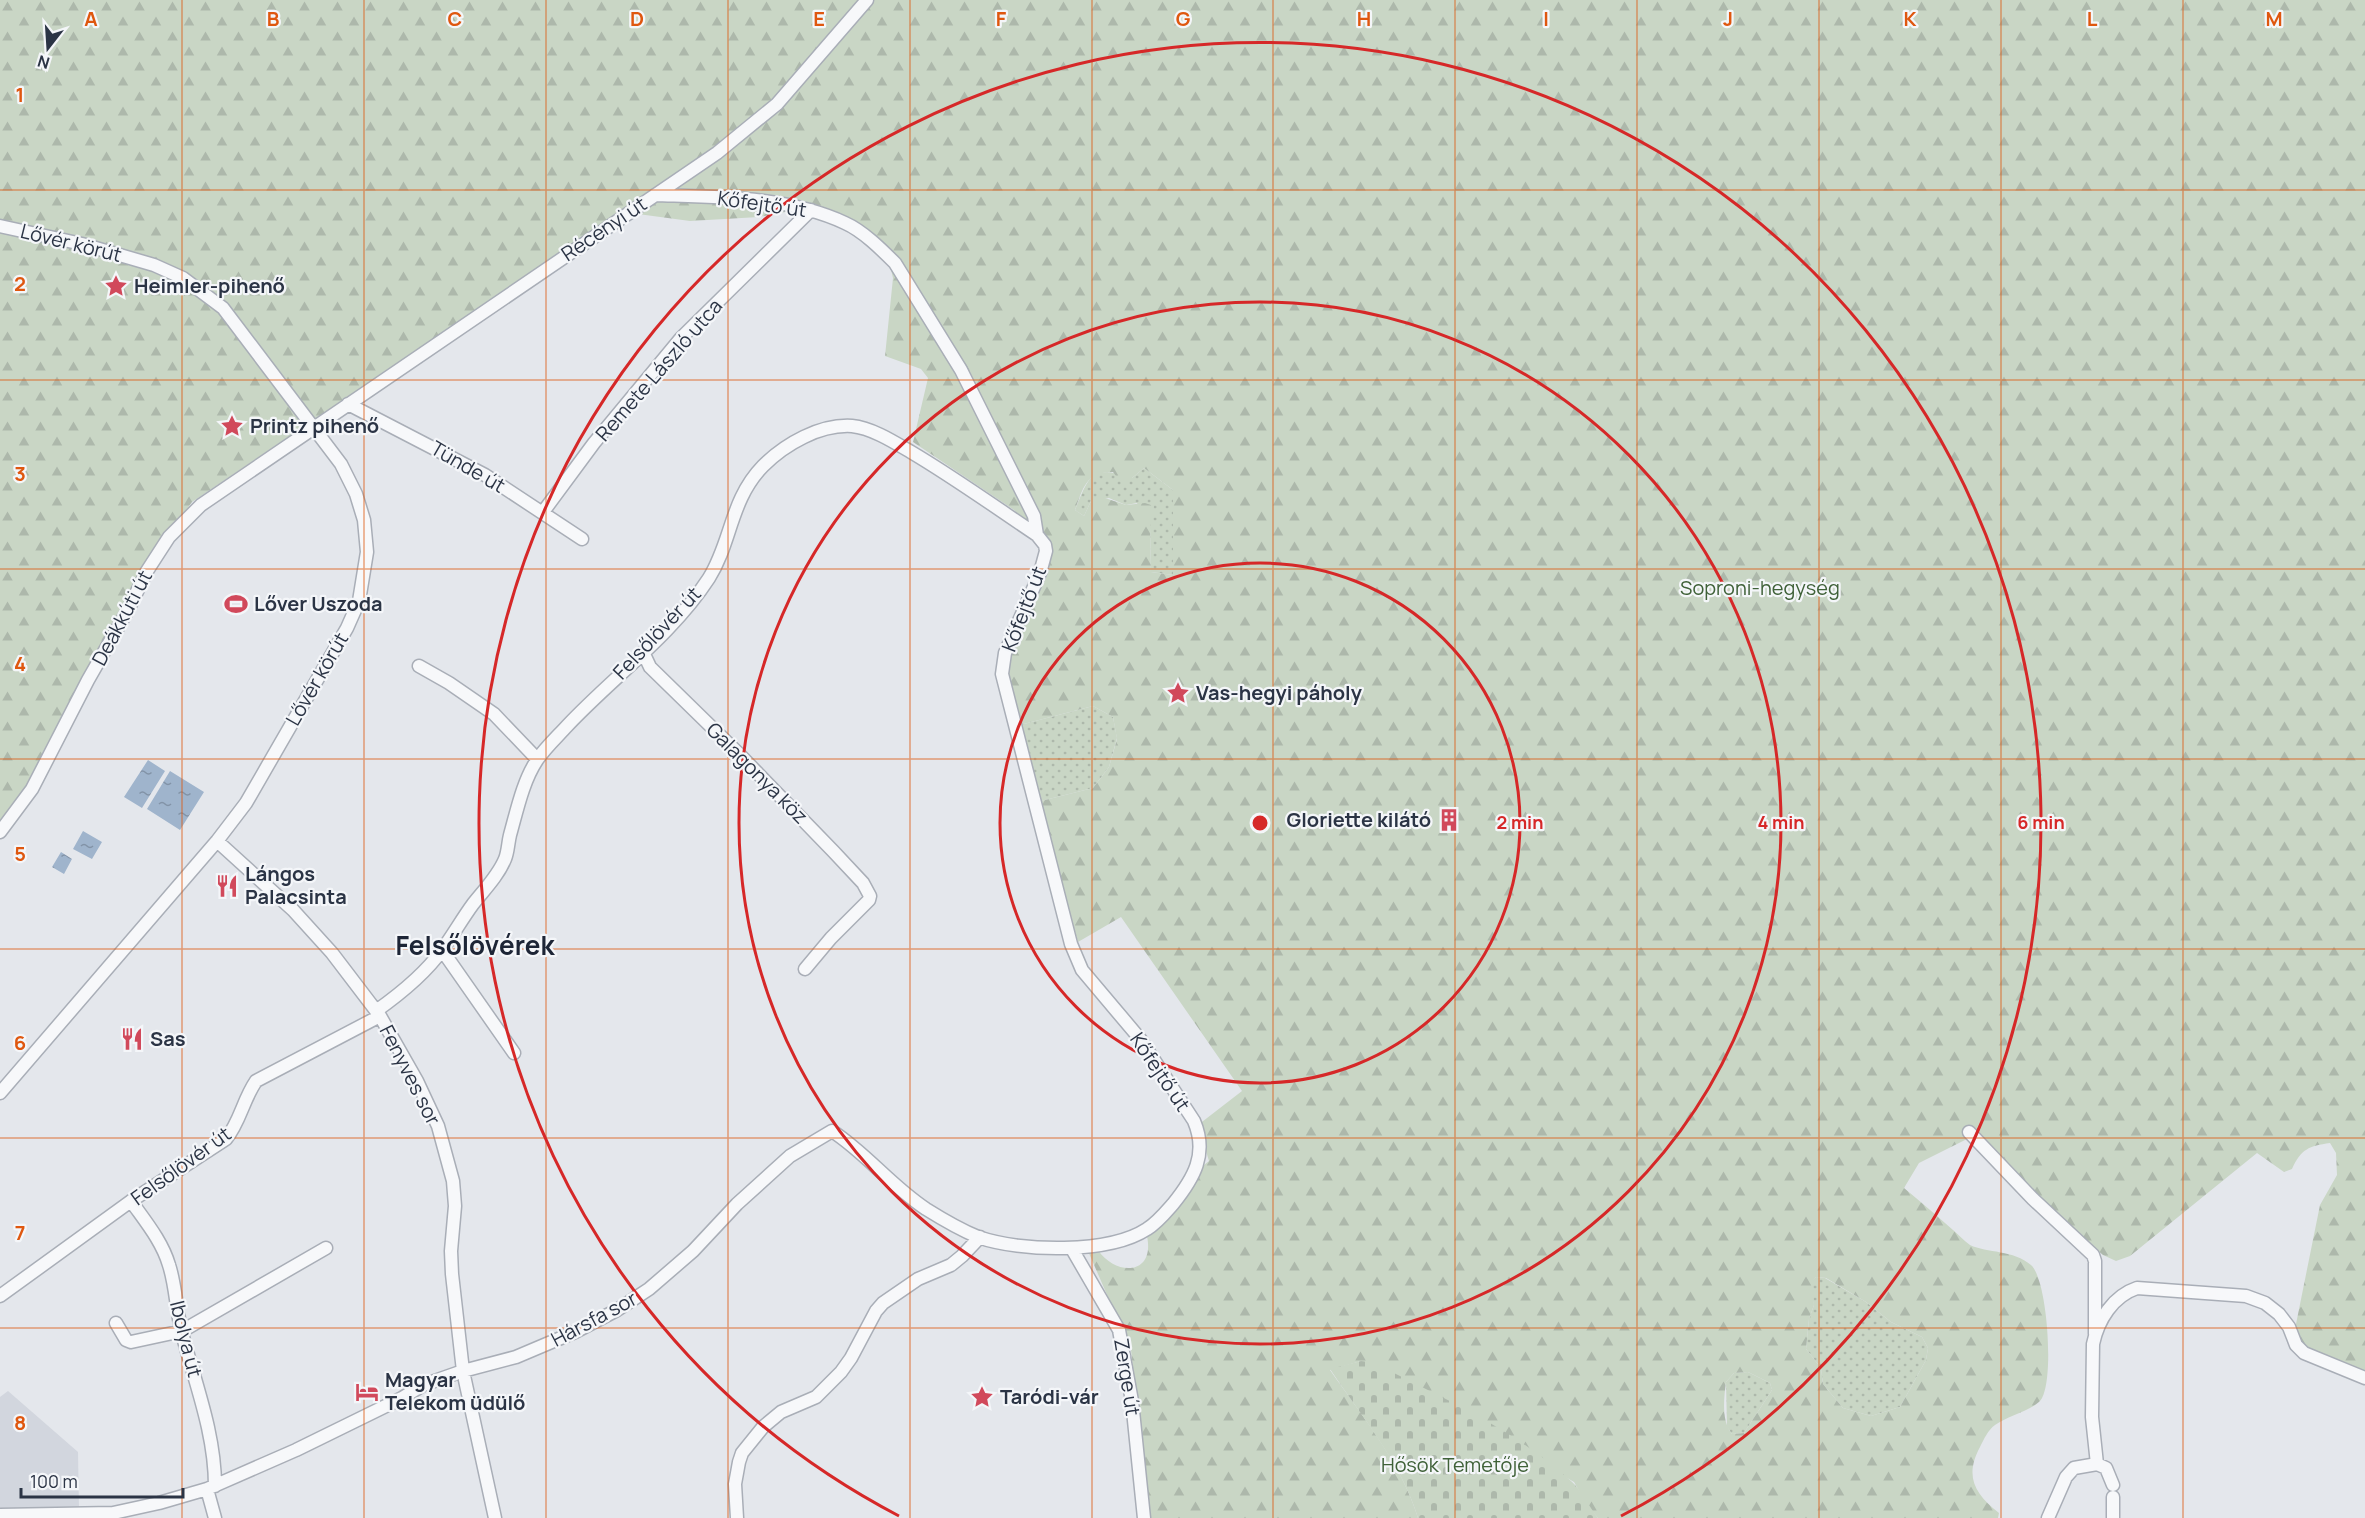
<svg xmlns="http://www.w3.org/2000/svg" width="2365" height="1518" font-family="Manrope,sans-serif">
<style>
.built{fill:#d2d6de}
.grass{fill:url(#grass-dots)}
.forest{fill:url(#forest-firs);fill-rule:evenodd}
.cemetery{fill:url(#cemetery-stones)}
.water{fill:url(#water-ripples)}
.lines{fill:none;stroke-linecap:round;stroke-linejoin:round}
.minor-casing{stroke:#a9aeb7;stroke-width:15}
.minor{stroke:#f7f8fa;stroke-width:12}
.grid{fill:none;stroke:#df570f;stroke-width:1.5;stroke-opacity:0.55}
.ring{fill:none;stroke:#d62828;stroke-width:3}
.labels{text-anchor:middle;stroke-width:4.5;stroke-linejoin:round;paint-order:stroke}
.street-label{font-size:20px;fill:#2b3445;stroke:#f4f6f9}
.poi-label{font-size:20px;font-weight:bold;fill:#2b3445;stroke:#f4f6f9;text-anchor:start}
.park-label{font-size:20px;fill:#3f6138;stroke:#f4f6f9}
.district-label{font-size:26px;font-weight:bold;fill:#1d2536;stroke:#f4f6f9}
.grid-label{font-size:20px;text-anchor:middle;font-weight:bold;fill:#df570f;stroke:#f4f6f9;stroke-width:4.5;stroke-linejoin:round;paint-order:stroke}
.centre{fill:#d62828;stroke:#f4f6f9;stroke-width:3}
.ring-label{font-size:18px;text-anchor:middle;font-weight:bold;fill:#d62828;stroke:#f4f6f9;stroke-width:4.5;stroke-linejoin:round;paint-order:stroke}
</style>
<defs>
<pattern id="grass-dots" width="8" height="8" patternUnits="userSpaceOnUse" patternTransform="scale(1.5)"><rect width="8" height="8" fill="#c9d6c5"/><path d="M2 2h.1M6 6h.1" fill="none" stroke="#adb8ab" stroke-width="1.8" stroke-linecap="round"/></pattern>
<pattern id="forest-firs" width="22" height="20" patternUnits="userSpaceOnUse" patternTransform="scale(1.5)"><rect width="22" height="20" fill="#c9d6c5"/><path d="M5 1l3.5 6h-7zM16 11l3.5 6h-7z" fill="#adb8ab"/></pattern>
<pattern id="cemetery-stones" width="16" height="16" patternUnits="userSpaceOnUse" patternTransform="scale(1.5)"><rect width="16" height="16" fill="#c9d6c5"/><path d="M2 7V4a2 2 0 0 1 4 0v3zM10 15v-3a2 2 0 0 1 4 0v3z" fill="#adb8ab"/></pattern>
<pattern id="water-ripples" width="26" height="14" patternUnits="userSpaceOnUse" patternTransform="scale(1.5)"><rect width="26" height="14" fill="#9fb4cc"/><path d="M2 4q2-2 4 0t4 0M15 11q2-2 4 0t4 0" fill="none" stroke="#8293a7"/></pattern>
</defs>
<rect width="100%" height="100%" fill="#e4e7ec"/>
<!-- built -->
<path class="built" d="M8,1391L78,1452L79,1509L0,1508V1397Z"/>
<!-- grass -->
<path class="grass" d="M1144,468L1173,490V575L1151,572L1150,528L1137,503L1126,505L1109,498L1091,501L1084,516L1075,510C1090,474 1091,465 1132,478Z
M1093,706L1113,717L1117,738L1109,767L1093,788L1037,802L1016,726Z
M1816,1277L1825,1278L1866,1302L1891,1322L1922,1337L1928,1348L1926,1360L1900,1407L1871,1416L1843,1408L1823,1384L1821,1368L1806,1349L1809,1319L1814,1305L1811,1292L1812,1281Z
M1748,1372L1770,1383L1772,1390L1744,1433L1732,1434L1727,1427L1726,1382L1734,1373Z"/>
<!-- forest -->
<path class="forest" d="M0,0H2365V1376L2299,1350L2294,1334L2320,1205L2337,1175L2336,1153L2330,1143C2309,1146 2301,1149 2292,1169L2284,1172L2257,1153L2130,1256L2116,1261L2103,1255L2037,1199L1975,1135L1919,1163L1904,1188C1921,1202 1937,1216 1953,1230C1958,1234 1964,1241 1970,1245C1987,1253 2014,1250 2031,1265C2048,1280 2055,1385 2040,1401C2030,1411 2007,1416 1995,1425C1988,1430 1984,1439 1980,1447C1964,1477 1975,1494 1999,1513L1998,1518H1598L1587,1505L1574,1482L1361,1361L1330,1370C1362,1416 1402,1464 1418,1518H1149L1131,1350L1088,1251L1098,1250C1116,1277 1158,1276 1146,1232L1194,1173L1209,1161L1198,1125L1242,1091L1121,917L1078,942L1037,802L1093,788L1109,767L1117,739L1113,717L1093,706L1016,726L1003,683L1005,653L1045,545L1014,510L913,442L928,378L921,369L885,356L893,278L886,249L812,207L759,217L690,221L623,212L192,502L143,568L26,786L0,823ZM1144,468L1173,490V575L1151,572L1150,528L1154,506L1145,503L1126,505L1099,496L1091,501L1084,516L1075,510C1083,488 1086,472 1113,472L1119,480L1132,478ZM1816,1277L1826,1278L1866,1302L1891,1322L1922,1337L1928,1348L1926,1360L1900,1407L1871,1416L1843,1408L1823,1384L1821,1368L1806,1349L1809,1319L1814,1305L1812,1282ZM1748,1372L1770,1383L1772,1390L1744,1433L1732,1434C1721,1421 1724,1398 1726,1382L1734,1373Z"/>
<!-- cemetery -->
<path class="cemetery" d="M1361,1361L1374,1363C1443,1398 1514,1429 1571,1481C1580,1488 1589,1507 1598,1518H1418C1402,1464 1361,1416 1330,1369Z"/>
<!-- water -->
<path class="water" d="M148,760L165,771L142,808L124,797Z
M170,771L204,792L180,830L147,809Z
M83,831L102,842L92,859L73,849Z
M61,852L72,859L64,874L52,867Z"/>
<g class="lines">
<!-- minor casing -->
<g class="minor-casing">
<path id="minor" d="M0,226L82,244L154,265L183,278L223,308L341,464L356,494L364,520L367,552L359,601L347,628L246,803L217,841L0,1093
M348,404L485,475L582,539
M543,512L594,443L681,338L811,210
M643,652L650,667L737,752L833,851L863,883L870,896L869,900L831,938L805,969
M419,666L449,683L494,714L537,759
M0,832L32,789L88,680L128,610L147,571L169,537L201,505L717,153L777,104L867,0
M217,841L293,910L332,953L380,1016L417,1081L438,1126L453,1181L455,1206L451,1251L452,1274L463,1371L495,1518
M442,950L514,1053
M376,1011C400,994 425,974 442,950C453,935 462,919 473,904C484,890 498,876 505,859C508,852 508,843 510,835C517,810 523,781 537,760C545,748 557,737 567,726C613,677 672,635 709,578C732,541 730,500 763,466C785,444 820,424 852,426C872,428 894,442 911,452C955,478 995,507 1037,535
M1969,1132L2033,1199L2093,1255L2095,1261V1334
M131,1201C145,1221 162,1241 169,1265C176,1286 176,1310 182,1333C195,1383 215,1433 215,1486
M1072,1249L1119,1330L1132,1401L1144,1518
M0,1296L131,1201L226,1139C240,1122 243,1100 256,1081L380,1016
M116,1323L126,1340L131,1342L182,1331L326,1248
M2113,1485L2106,1468L2097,1464L2092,1417L2093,1344C2098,1320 2113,1296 2137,1288L2246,1296L2265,1303L2279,1314L2289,1327L2296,1345L2304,1353L2365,1378
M207,1489L215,1518
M2113,1497V1518
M0,1515L113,1513L159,1503L207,1489L296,1450L402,1398L423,1385L463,1371L516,1357L575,1332L617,1310L649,1289L693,1251L737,1204L790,1156L832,1131C866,1153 891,1186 926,1209C942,1219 961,1230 978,1237C1021,1252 1109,1254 1147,1229C1157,1223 1166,1212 1173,1204C1194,1178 1208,1154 1194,1121L1141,1040L1082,970L1071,944L1002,674L1005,653L1040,573L1046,551L1045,545L1037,535L1034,516L961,370L895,263C881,249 863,231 845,223C787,196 718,197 655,195
M737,1518L735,1484L739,1462L742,1453L763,1427L781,1412L816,1397L841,1372L851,1358L876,1311L883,1303L918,1279L951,1265L962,1256L980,1237
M2048,1518L2066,1477L2074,1468L2097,1464"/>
</g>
<!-- minor -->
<use href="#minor" class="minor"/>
</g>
<!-- grid -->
<path class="grid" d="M182,0V1518M364,0V1518M546,0V1518M728,0V1518M910,0V1518M1092,0V1518M1273,0V1518M1455,0V1518M1637,0V1518M1819,0V1518M2001,0V1518M2183,0V1518M0,190H2365M0,380H2365M0,569H2365M0,759H2365M0,949H2365M0,1138H2365M0,1328H2365"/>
<!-- distance rings -->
<g class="ring">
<circle cx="1260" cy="823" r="260"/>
<circle cx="1260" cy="823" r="521"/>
<path d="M899 1516A781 781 0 1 1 1621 1516"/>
</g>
<!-- icons -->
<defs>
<g id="sight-bare" transform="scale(1.8)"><path d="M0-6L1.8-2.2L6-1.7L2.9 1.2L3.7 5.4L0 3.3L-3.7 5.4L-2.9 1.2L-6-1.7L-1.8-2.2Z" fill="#d1495b" stroke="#f4f6f9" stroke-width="2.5" paint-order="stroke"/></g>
<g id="stadium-bare" transform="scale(1.8)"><path d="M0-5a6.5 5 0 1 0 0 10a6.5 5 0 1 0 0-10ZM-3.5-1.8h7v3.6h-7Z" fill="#d1495b" stroke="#f4f6f9" stroke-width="2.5" paint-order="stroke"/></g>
<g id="building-bare" transform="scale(1.8)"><path d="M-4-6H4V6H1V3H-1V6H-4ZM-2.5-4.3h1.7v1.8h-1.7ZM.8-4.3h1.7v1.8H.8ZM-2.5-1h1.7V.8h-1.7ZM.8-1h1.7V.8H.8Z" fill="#d1495b" stroke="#f4f6f9" stroke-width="2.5" paint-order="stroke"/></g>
<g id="restaurant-bare" transform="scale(1.8)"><path d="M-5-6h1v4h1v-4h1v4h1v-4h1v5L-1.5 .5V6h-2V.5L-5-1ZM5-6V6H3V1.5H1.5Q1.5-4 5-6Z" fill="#d1495b" stroke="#f4f6f9" stroke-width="2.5" paint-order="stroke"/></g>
<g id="hotel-bare" transform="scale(1.8)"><path d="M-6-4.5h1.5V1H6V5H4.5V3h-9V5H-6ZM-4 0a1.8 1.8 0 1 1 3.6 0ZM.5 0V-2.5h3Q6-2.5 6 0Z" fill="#d1495b" stroke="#f4f6f9" stroke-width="2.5" paint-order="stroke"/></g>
</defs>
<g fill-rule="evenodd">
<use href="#sight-bare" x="116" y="286"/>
<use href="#sight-bare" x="232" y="426"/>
<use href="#stadium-bare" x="236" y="604"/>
<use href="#sight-bare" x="1178" y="693"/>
<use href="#building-bare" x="1449" y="820"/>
<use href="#restaurant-bare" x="227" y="886"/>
<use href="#restaurant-bare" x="132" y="1039"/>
<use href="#hotel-bare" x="367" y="1392"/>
<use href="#sight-bare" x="982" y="1397"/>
</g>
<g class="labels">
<!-- street labels -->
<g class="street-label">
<text transform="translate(762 204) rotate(8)" y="7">Kőfejtő út</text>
<text transform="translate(604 229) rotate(-34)" y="7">Récényi út</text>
<text transform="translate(71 243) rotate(14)" y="7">Lővér körút</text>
<text transform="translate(659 370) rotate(-49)" y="7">Remete László utca</text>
<text transform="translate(468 467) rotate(30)" y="7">Tünde út</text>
<text transform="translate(1024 609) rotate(-69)" y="7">Kőfejtő út</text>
<text transform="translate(122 618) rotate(-62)" y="7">Deákkúti út</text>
<text transform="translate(657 633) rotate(-47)" y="7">Felsőlövér út</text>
<text transform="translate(317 679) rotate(-60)" y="7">Lővér körút</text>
<text transform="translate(757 773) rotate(45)" y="7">Galagonya köz</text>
<text transform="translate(1160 1072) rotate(56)" y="7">Kőfejtő út</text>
<text transform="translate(410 1075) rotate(63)" y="7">Fenyves sor</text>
<text transform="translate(181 1166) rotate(-36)" y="7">Felsőlövér út</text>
<text transform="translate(594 1319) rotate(-28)" y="7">Hársfa sor</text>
<text transform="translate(186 1339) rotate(76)" y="7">Ibolya út</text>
<text transform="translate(1127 1377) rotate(81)" y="7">Zerge út</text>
</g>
<!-- poi labels -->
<g class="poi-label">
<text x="134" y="293">Heimler-pihenő</text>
<text x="250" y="433">Printz pihenő</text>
<text x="254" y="611">Lőver Uszoda</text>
<text x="1196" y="700">Vas-hegyi páholy</text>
<text x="1431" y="827" text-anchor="end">Gloriette kilátó</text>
<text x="245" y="881">Lángos<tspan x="245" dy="23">Palacsinta</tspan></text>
<text x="150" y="1046">Sas</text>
<text x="385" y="1387">Magyar<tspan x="385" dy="23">Telekom üdülő</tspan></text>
<text x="1000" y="1404">Taródi-vár</text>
</g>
<!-- park labels -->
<g class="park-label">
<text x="1760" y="595">Soproni-hegység</text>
<text x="1455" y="1472">Hősök Temetője</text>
</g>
<!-- district labels -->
<g class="district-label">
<text x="475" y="955">Felsőlövérek</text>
</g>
</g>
<g class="grid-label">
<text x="91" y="26">A</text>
<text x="273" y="26">B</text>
<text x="455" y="26">C</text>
<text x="637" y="26">D</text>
<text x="819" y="26">E</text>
<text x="1001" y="26">F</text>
<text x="1183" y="26">G</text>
<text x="1364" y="26">H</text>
<text x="1546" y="26">I</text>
<text x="1728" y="26">J</text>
<text x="1910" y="26">K</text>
<text x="2092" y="26">L</text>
<text x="2274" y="26">M</text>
<text x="20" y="102">1</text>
<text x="20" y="291">2</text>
<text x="20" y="481">3</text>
<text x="20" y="671">4</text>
<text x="20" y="861">5</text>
<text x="20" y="1050">6</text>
<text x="20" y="1240">7</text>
<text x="20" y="1430">8</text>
</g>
<circle cx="1260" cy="823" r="9" class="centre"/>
<g class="ring-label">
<text x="1520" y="829">2 min</text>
<text x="1781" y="829">4 min</text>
<text x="2041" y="829">6 min</text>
</g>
<!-- north arrow -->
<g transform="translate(48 48) rotate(197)" stroke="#f4f6f9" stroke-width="4.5" paint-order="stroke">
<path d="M0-4.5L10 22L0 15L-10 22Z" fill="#2b3445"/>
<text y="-9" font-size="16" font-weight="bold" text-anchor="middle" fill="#2b3445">N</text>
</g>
<!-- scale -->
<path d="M21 1488v9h162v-9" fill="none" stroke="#2b3445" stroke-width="3"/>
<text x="30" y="1488" font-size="18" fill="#2b3445" stroke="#f4f6f9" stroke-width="4.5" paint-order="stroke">100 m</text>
</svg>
